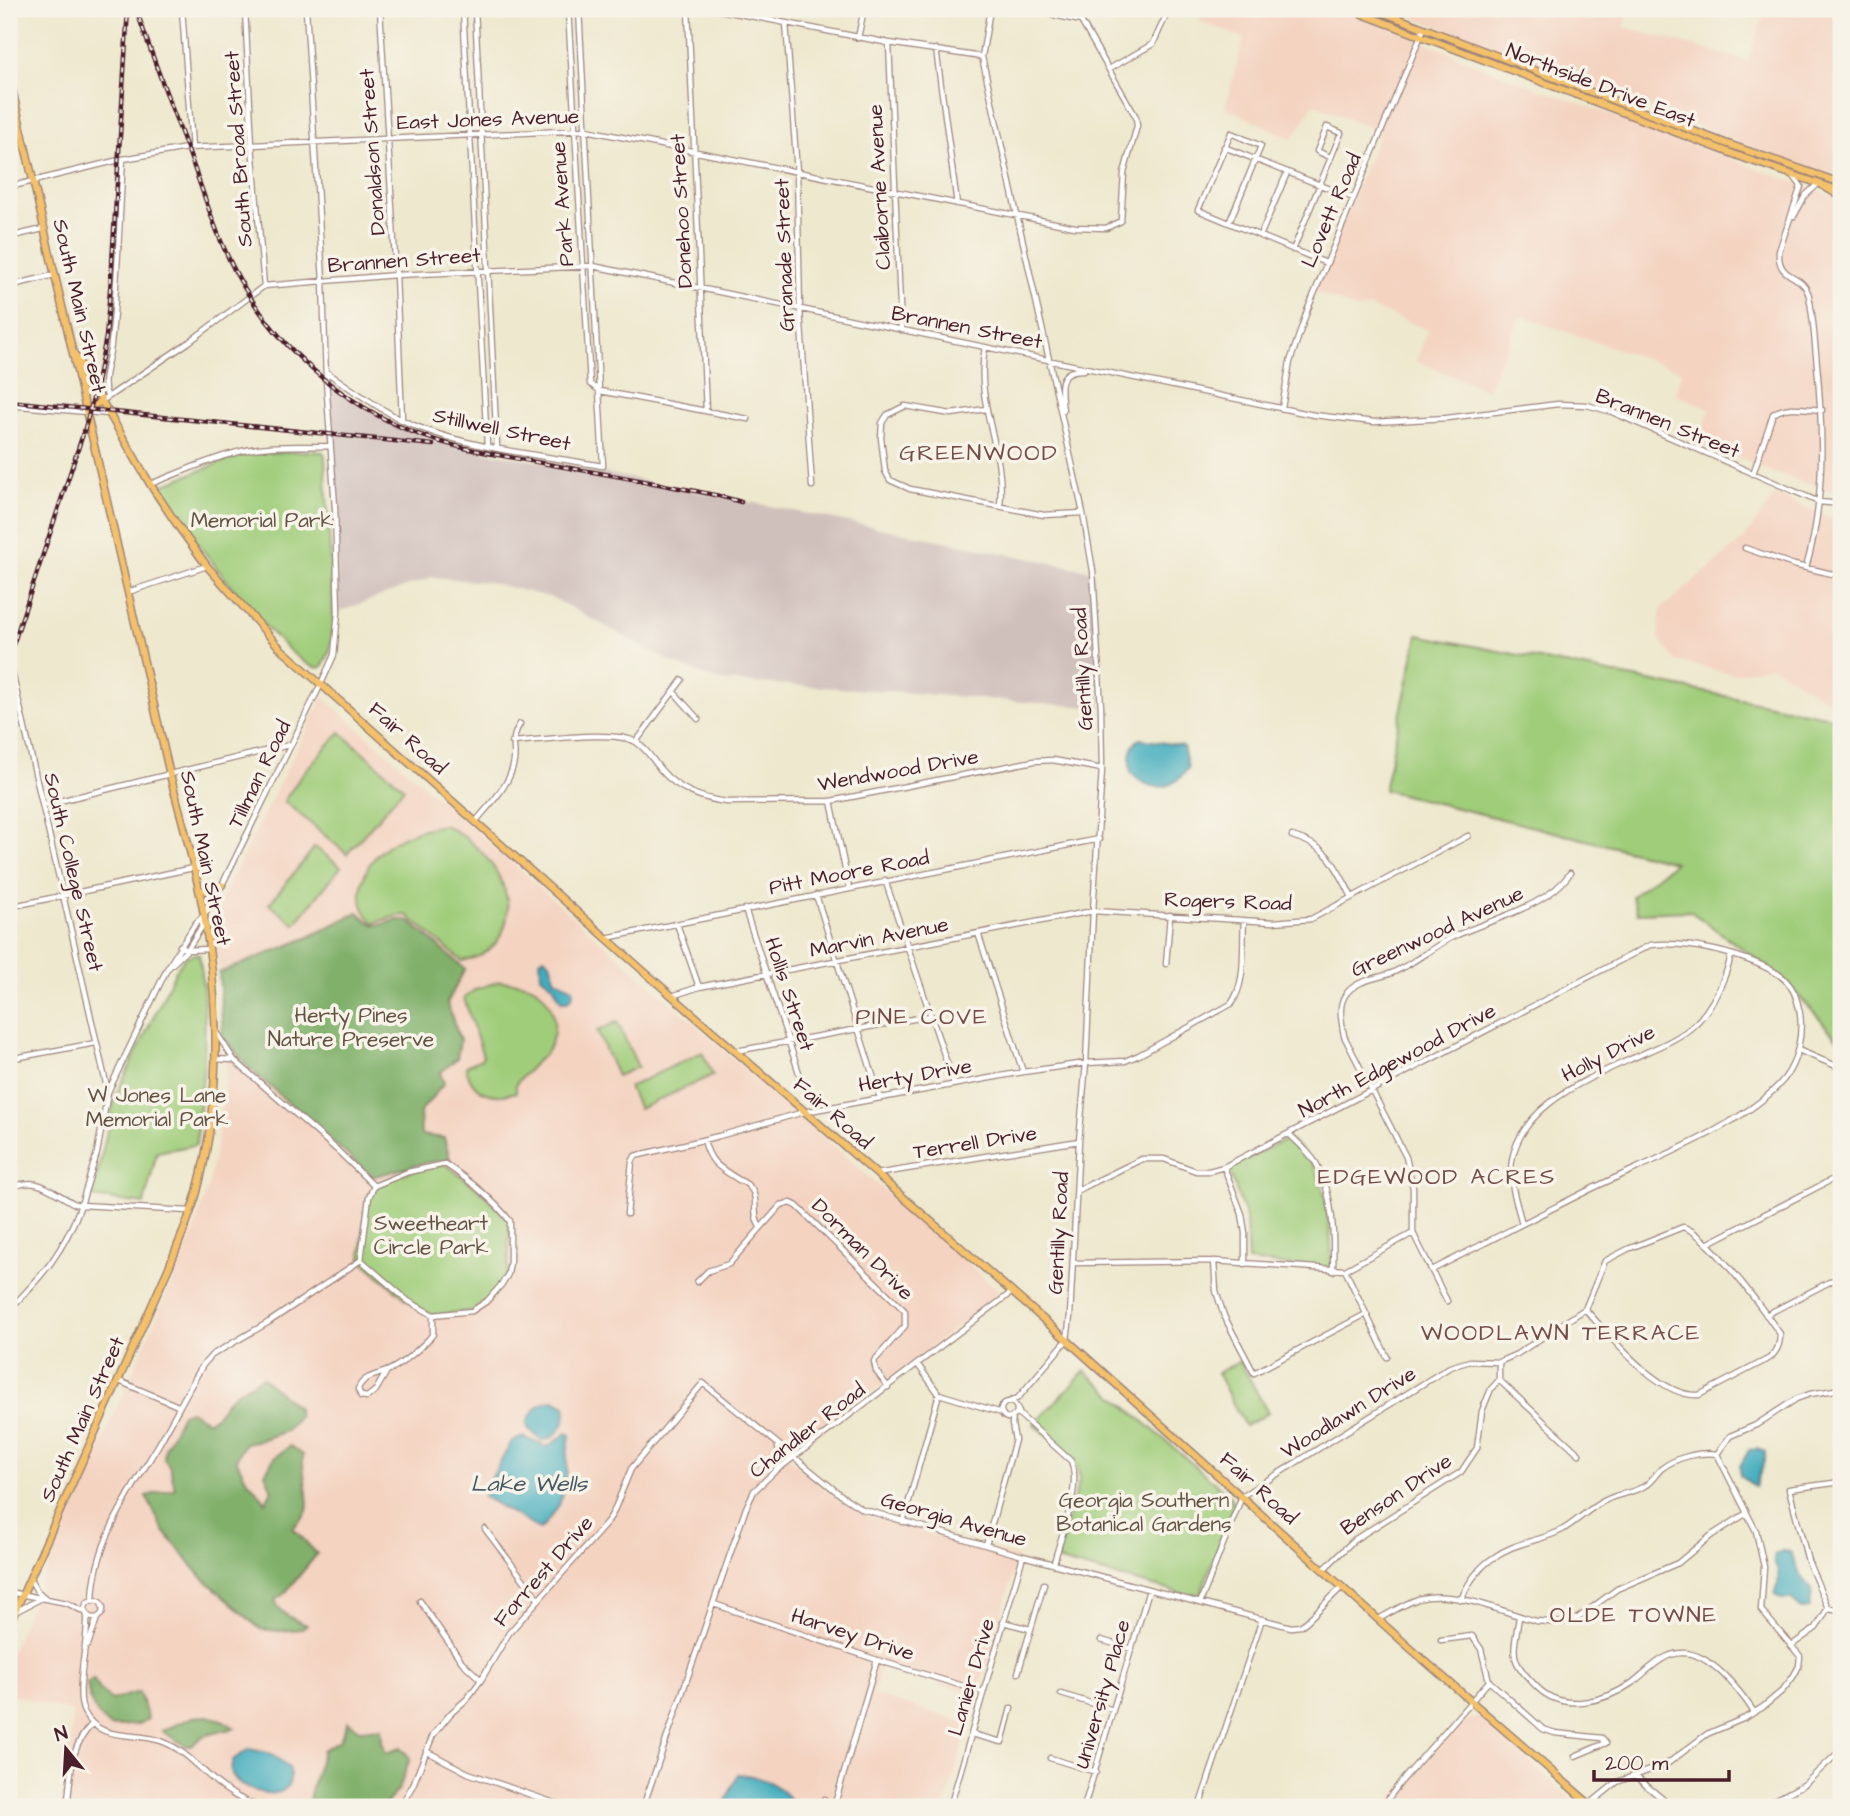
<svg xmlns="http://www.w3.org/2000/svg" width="1850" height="1816" font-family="'Architects Daughter',sans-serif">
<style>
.built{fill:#f4d3c1;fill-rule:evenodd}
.industrial{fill:#d0c0bc}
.green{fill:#a0cd7a;stroke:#757652;stroke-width:2}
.forest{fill:#80b06a;stroke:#65684a;stroke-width:2}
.water{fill:#3facbd;stroke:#446674;stroke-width:2}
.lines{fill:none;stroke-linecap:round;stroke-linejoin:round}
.minor-casing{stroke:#9c847c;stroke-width:7}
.major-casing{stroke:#9c847c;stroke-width:9}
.highway-casing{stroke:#9c847c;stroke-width:10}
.minor{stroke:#fff;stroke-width:4.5}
.major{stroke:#f4c16a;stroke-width:6}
.highway{stroke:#f4c16a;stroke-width:7}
.rail-casing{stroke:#4a1f2b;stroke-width:4.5}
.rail{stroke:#f7f3e8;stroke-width:2;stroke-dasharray:5;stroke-linecap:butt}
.labels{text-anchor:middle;stroke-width:7;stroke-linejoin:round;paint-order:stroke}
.street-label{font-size:21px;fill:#4a1f2b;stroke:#f7f3e8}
.park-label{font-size:21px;fill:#645343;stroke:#f7f3e8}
.neighbourhood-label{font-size:23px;letter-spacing:2px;fill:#754c48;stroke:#f7f3e8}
.water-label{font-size:23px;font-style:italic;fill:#465765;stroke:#f7f3e8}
</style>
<rect width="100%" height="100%" fill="#f7f3e8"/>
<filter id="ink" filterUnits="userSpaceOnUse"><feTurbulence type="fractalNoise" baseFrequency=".0143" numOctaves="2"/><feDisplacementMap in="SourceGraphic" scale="14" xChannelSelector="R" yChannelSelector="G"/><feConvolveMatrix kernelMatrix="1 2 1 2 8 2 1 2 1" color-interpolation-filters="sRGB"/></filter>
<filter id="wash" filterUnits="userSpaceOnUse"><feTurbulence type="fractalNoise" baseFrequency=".00686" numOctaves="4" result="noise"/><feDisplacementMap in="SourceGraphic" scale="28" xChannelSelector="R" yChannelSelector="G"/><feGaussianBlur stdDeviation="1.57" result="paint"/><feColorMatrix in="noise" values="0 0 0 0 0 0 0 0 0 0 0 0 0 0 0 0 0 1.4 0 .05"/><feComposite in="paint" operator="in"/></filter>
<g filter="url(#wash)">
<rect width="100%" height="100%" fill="#eee8ce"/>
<!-- built -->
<path class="built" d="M1203,9H1337L1408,35L1504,76L1840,199L1841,494L1774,473L1698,439L1711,409L1675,394L1682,371L1521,316L1487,390L1416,361L1428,330L1371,307L1357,310L1314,291L1380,132L1314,104L1292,139L1225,107L1244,38L1199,21Z
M1392,9H1630L1624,27L1748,61L1766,9H1838L1841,43V170L1835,174L1823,173L1765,152Z
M1775,495L1829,517H1841V704L1829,701L1772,666L1734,674L1676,661L1658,637L1661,609L1744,539Z
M323,697L1001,1293L788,1457L840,1501L864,1515L1018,1558L945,1807H63L73,1712L9,1694V1656L194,1231L208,1187L219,1130L226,1074V1017L212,917ZM881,1667L971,1693L963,1722L873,1695Z
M1479,1717L1580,1807H1387L1395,1794L1462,1722Z"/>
<!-- industrial -->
<path class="industrial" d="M326,380L351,399L388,421L431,439L475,450L604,473L1093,571L1101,708L888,691L720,681L671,662L553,598L488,582L432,577L338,612L335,507Z"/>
<!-- green -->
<path class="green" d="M309,451L323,452L325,456L334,628L329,653L322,667C293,679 176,514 157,487L243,454Z
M1418,635L1841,719V1043L1784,979L1690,911L1637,913L1632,896L1675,862L1384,790Z
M340,732L404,788L347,854L284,801L303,773Z
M444,825C482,842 524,892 501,935C492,951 480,958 462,961L407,915L396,916L374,923C362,911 359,902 362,884C370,846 409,830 444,825Z
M315,847L341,867L295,924L269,904Z
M194,954H199C210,1018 203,1081 196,1145L157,1152L144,1204L92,1197L115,1097L176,970L185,957Z
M500,981C511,982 527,982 537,989C557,1006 559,1032 546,1053C543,1058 537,1059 534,1064C528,1071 522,1076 516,1084V1092C492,1100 471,1093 466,1066L481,1059L483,1056L464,998L476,989Z
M617,1022L638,1067L617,1076L597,1031Z
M702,1052L713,1075L639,1109L629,1087Z
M1289,1140C1330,1166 1329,1221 1332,1263L1330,1267L1326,1269L1248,1261L1246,1219L1230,1172L1231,1167L1282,1141Z
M445,1164L481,1191L510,1221L508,1274L487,1301L472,1311L433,1315L408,1301L361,1260C363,1242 363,1203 373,1189C382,1175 428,1168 445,1164Z
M1240,1361L1268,1413L1245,1426L1217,1373Z
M1085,1371L1230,1496L1234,1506L1199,1598L1056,1560L1080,1478C1075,1453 1052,1440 1034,1424Z"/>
<!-- forest -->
<path class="forest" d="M358,912C384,939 382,915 409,921L465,969L447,1003L460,1040L457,1058L440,1073L444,1083L420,1112L421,1135L444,1138L450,1159L420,1164L372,1177L246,1065L223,1037L219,973L307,938Z
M262,1377L298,1408V1417L286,1431L260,1440L245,1443L236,1459L245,1477L266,1502L272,1490L265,1473L274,1458L290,1446L303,1455C301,1471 311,1500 307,1511C305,1517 297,1523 293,1528L317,1554L285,1593L275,1600C280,1614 294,1620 307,1625L302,1629L280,1631L260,1629L201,1576L163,1530L146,1496L175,1489L170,1467L164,1459L165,1448L182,1414L190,1411L208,1421C223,1413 218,1410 228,1400C237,1390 250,1384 262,1377Z
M93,1679L100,1690L111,1700L139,1692L148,1719L139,1724L110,1727C93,1712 90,1705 87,1683Z
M207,1716L222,1720L235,1728L203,1736L191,1746H186L162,1731L193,1717Z
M348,1721L359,1730L381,1728L382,1741L386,1753L401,1748L410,1758L399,1789L383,1807H308C310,1787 318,1770 323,1750L340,1740Z"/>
<!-- water -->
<path class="water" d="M1140,739L1183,746L1188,768C1173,791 1151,793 1131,773C1129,761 1129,745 1140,739Z
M544,957L550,962L555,979L573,988L572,998L567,1001H561L553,985L541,976L540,960Z
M554,1400L565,1406C569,1422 557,1438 542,1441L528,1428L527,1421C537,1408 538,1402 554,1400Z
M567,1433L570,1435L567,1455V1470L562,1496L559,1505L543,1527L539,1529L484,1497L486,1488L512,1441L523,1437L547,1447Z
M1758,1449L1765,1452V1458L1755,1487L1740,1475V1466L1749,1450Z
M1782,1551L1790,1552L1800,1574L1812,1589L1810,1608L1801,1609L1792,1599H1782L1775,1595C1780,1583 1780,1572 1774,1561L1775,1554Z
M249,1749L272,1754L289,1768C298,1808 243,1793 233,1776C230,1771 231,1766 233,1760Z
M738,1774C760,1776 780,1784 792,1803L791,1807H723Z"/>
</g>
<g filter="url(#ink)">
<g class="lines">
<!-- minor casing -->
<g class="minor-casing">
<path id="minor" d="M182,9L192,148
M245,9L252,145L264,286
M380,9L396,275L402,419
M463,9L487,445
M475,9L497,447
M568,9L590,384L600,391L748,419
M688,9L706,411
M714,9L889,43L982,57
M990,9L982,57L1083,513L1093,571L1101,708L1102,769L1093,911L1086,1063L1079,1141L1070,1316L1067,1340L1018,1398L1009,1402
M1027,9L1081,21
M1081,21L1086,9
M786,23L797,172L800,310L812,486
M858,38L864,9
M889,43L901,330
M936,49L957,204
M1109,69L1153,44L1169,9
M1224,147L1353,198
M1793,175L1801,186L1779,251C1777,282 1803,271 1809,296C1813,315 1814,335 1816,354C1823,424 1826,499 1806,568
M9,187L123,159L187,148L586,130L1075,227L1106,228L1121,221L1124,173L1137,126L1136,117L1081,21
M1794,216L1805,196L1818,184
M1229,223L1261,146L1231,133L1198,210L1326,263
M1260,236L1287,173
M9,237L43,229
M1293,250L1341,133L1327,127L1317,151L1330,157
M9,286L54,275
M985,347C974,405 1006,449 1000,506
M326,372C351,388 377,408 404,421C462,448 540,455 603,466L579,9
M9,386L13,405
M108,397C99,383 110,359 111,344C118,283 119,220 123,159
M102,401L189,342L264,286L396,275L593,266L1314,415L1374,422L1447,418L1558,404L1587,405L1612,412L1819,502L1841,504
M9,405L109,414
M1282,408L1290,362L1307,311L1424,28
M986,409L951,414L905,406L887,415L882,423L881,438L885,471L890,480L910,489L1044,515L1083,513
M1063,411C1061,390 1055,369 1084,370
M1753,474L1773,414C1788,404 1805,409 1822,410
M150,484C180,473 211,458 242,451C271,444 300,447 329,446
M1745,548L1794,565L1841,576
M128,592L207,566
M9,659L108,1092
M674,692L698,719
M512,742C539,741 614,729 636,742C646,748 653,760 661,770C677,789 702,799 727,802L831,801L1034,761L1053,760L1102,769
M636,742L682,680
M831,801L849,888
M43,805L289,745
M476,821C489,805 508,787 513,766C518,749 508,742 520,724
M1292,836C1330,847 1335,865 1352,897
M885,880L954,1084
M816,895L880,1098
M9,907L193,868
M745,909L804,1088
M677,924L699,987
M978,933L1023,1072
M606,938L1099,839
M180,946L187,950L209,949
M1166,964L1170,915
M167,969L187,950L201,928L204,916L222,885L321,684L334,655L338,612L335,507L326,380L323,281L306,9
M672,996L699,987L1093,911L1273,922L1311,919L1468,836
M216,1032L234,1060L337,1150L374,1186
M1798,1050L1841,1068
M736,1051L930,1016
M9,1059L96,1043
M216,1059L233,1060
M1289,1134C1298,1143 1309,1152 1316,1163C1334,1194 1334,1236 1333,1271
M704,1140C710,1164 719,1167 739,1180C744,1182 749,1185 752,1190C759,1200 751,1212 760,1227
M1224,1167L1242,1214L1245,1233V1264
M876,1174L1079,1141
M9,1189C36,1174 50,1191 75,1204L81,1205C63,1253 44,1274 9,1310
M1078,1190L1142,1159H1164L1196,1171H1209L1224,1167L1650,945C1686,940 1747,955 1778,974C1793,984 1797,997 1800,1014C1803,1035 1797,1062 1784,1079C1746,1126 1642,1164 1587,1191C1535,1217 1483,1244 1432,1270
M189,1211L81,1205L97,1153L108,1092L167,969L195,924L203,916
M627,1214L632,1162L635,1156L719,1136L804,1112L1023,1072L1086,1063L1125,1061L1139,1055L1231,1004C1247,983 1242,946 1244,920
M1522,1224C1518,1207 1511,1189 1511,1172C1512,1106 1592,1077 1642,1054C1658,1047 1680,1038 1693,1026C1712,1009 1725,980 1731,956
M1683,1227C1708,1233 1764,1311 1780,1334C1780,1344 1778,1350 1770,1358L1699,1395C1659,1398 1610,1336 1585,1309L1605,1261L1628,1249Z
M1707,1244L1841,1175
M361,1260L369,1197L374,1186L408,1172L445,1164C469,1180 492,1198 510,1221V1262L508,1274L502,1284L487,1301L472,1311L433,1315
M361,1260L408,1301L433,1315
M1214,1261L1216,1291L1224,1316L1254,1373L1366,1314
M1073,1263L1214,1261L1345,1270L1413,1233
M1345,1270L1387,1357
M697,1282L708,1271L729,1264L781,1205L791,1203L797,1206L905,1311V1326L874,1361L876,1371L888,1387
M1447,1301L1413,1233V1188L1406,1157L1344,1036C1342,1022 1337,1006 1346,994C1357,979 1379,979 1394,972C1414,963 1430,949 1449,939C1485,920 1548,908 1570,873
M1766,1315L1841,1276
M918,1365L939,1394
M387,1371L376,1390L367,1397L361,1396L358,1389C363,1376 375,1376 387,1371C401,1365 418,1350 429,1339L433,1334V1315
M1499,1380L1579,1454
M119,1381L178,1406
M939,1394L1002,1413
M1001 1410a8 8 0 1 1 16 0a8 8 0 1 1-16 0Z
M1017,1408L1020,1415L1071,1461C1082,1488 1061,1534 1054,1563
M1717,1454L1730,1436L1756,1425L1796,1399L1810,1394L1841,1389
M776,1470L779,1460L778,1445
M903,1522L939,1394
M485,1529L539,1600
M986,1545L1015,1440L1012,1424L1013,1416
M1324,1569L1354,1540L1461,1472L1477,1448L1482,1411L1491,1389L1499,1380V1362
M30,1579L37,1591L45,1598
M9,1592L67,1603L85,1612
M1461,1600C1467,1584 1479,1567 1493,1558C1516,1541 1539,1542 1562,1530C1578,1521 1590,1507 1606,1500C1619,1493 1635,1493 1646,1485C1652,1481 1656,1474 1661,1469C1675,1458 1699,1451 1717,1454
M85 1609a9 9 0 1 1 18 0a9 9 0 1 1-18 0Z
M93,1601C94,1542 130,1493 159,1444C174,1418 187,1391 203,1365L212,1355L269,1322L361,1260
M420,1601L462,1662L481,1680
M1200,1603L1242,1496L1450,1367L1470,1361L1499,1362L1517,1354L1585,1309
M714,1604L877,1660L983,1692
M1828,1608L1841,1610
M15,1612L42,1598
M87,1615C89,1641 74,1692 84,1712C100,1743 134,1731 161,1741C184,1749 199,1768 217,1783C229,1793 243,1801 259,1807
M1519,1617C1513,1656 1508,1659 1538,1688C1564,1713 1606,1701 1632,1683C1647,1672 1662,1653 1682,1653C1710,1652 1740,1691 1754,1712
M1379,1619C1391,1612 1404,1604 1418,1599C1453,1589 1502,1612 1536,1621L1561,1623L1578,1618L1617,1589L1678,1563L1712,1535L1747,1513
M1003,1622L1030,1629
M1101,1640L1132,1649
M1441,1640L1472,1636L1481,1649L1489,1681
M88,1645L97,1618
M1792,1645L1816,1628L1828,1608L1808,1561L1789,1489L1841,1482
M1018,1673L1044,1584
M1489,1681L1543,1729L1555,1733L1602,1738L1606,1743L1575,1756
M1061,1694L1113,1710
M971,1734L1002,1742L1011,1708
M426,1751L468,1773L566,1807
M1050,1758L1096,1772
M1635,1776L1672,1807
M1590,1804L1617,1782L1667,1764L1707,1734L1745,1718L1763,1707L1782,1691L1793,1677L1799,1666L1800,1656L1761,1610L1764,1567L1756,1531L1717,1454
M67,1807C72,1774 68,1749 92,1724
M240,1807L242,1800
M400,1807L413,1785L433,1735L451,1713L467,1699L481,1680L509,1633L606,1524L613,1513L631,1469L703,1383L842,1496L862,1509L1023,1556L1291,1627L1300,1626L1306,1622L1342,1587
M643,1807L746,1508L754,1491L773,1473L1012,1292
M821,1807L824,1799
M834,1807L877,1660
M950,1807L1023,1556
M1084,1807L1149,1590
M1199,1807L1262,1619
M1382,1807L1400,1783L1489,1681
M1762,1807L1805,1784L1841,1750"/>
</g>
<!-- major casing -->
<g class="major-casing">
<path id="major" d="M1349,9L1752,161L1841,191
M1374,9L1725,143L1841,183
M9,76L170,775C182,821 196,868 204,915C220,1007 221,1101 197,1192C190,1217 179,1242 169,1267L9,1625
M72,350L150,484L178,526L207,566L280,648L640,968L1067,1340L1410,1648L1593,1807
M86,409L102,401
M199,890L209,891L222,885"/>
</g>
<!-- highway casing -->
<g class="highway-casing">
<path id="highway" d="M1838,182H1841
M1824,186L1841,196"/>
</g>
<!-- minor -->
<use href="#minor" class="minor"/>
<!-- major -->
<use href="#major" class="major"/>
<!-- highway -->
<use href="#highway" class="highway"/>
<!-- rail casing -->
<g class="rail-casing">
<path id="rail" d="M136,9C152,55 169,101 187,148C205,195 218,245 245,289C291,365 370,425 456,446C524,462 595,471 664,485C689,490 716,494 741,502
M9,401L433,445
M9,657L85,428L96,388L106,337L111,278L128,9"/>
</g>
<!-- rail -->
<use href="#rail" class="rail"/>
</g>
</g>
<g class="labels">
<!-- street labels -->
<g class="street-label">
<text transform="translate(1601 85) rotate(21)" y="7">Northside Drive East</text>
<text transform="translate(488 119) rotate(-2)" y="7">East Jones Avenue</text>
<text transform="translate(238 149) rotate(-94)" y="7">South Broad Street</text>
<text transform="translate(372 152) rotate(-94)" y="7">Donaldson Street</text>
<text transform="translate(879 187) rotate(-93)" y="7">Claiborne Avenue</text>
<text transform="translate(562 204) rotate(-94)" y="7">Park Avenue</text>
<text transform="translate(1331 210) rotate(-67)" y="7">Lovett Road</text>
<text transform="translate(681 211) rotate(-93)" y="7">Donehoo Street</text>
<text transform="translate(784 255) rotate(-92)" y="7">Granade Street</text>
<text transform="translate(404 260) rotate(-4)" y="7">Brannen Street</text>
<text transform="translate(80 306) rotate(77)" y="7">South Main Street</text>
<text transform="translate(967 327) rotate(11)" y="7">Brannen Street</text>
<text transform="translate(1668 423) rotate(22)" y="7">Brannen Street</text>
<text transform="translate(502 429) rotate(12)" y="7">Stillwell Street</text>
<text transform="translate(1082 669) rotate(-93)" y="7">Gentilly Road</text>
<text transform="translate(408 738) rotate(42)" y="7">Fair Road</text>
<text transform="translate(898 770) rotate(-10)" y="7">Wendwood Drive</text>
<text transform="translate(259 774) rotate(-64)" y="7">Tillman Road</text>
<text transform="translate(206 858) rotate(78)" y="7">South Main Street</text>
<text transform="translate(74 872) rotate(77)" y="7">South College Street</text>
<text transform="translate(849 872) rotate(-11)" y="7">Pitt Moore Road</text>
<text transform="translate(1228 901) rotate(2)" y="7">Rogers Road</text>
<text transform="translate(1437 931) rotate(-25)" y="7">Greenwood Avenue</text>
<text transform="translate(879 937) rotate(-11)" y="7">Marvin Avenue</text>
<text transform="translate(790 994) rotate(72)" y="7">Hollis Street</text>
<text transform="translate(1608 1053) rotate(-27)" y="7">Holly Drive</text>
<text transform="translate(1397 1060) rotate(-28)" y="7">North Edgewood Drive</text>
<text transform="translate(915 1075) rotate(-10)" y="7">Herty Drive</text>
<text transform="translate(833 1113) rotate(41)" y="7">Fair Road</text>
<text transform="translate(975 1142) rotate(-9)" y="7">Terrell Drive</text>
<text transform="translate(1058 1233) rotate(-87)" y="7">Gentilly Road</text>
<text transform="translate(863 1249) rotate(45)" y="7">Dorman Drive</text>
<text transform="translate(1348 1412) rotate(-32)" y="7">Woodlawn Drive</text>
<text transform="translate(82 1419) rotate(-66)" y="7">South Main Street</text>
<text transform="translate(807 1430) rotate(-38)" y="7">Chandler Road</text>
<text transform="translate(1259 1488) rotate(42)" y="7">Fair Road</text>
<text transform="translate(1396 1494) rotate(-34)" y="7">Benson Drive</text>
<text transform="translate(954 1519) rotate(16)" y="7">Georgia Avenue</text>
<text transform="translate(543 1571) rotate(-49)" y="7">Forrest Drive</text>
<text transform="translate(853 1634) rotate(18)" y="7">Harvey Drive</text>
<text transform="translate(971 1677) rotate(-74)" y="7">Lanier Drive</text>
<text transform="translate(1102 1694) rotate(-74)" y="7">University Place</text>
</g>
<!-- park labels -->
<g class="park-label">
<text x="262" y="527">Memorial Park</text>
<text x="351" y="1022">Herty Pines<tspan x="351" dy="24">Nature Preserve</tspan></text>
<text x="157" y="1102">W Jones Lane<tspan x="157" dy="24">Memorial Park</tspan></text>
<text x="431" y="1230">Sweetheart<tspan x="431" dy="24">Circle Park</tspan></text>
<text x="1144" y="1507">Georgia Southern<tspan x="1144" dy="24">Botanical Gardens</tspan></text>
</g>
<!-- neighbourhood labels -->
<g class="neighbourhood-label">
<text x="979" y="460">GREENWOOD</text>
<text x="922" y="1024">PINE COVE</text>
<text x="1437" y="1184">EDGEWOOD ACRES</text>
<text x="1561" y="1340">WOODLAWN TERRACE</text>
<text x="1634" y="1622">OLDE TOWNE</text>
</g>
<!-- water labels -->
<g class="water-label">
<text x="529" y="1491">Lake Wells</text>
</g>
</g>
<!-- margin -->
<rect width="1850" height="1816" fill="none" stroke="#f7f3e8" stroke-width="35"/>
<!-- north arrow -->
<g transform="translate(66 1749) rotate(342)" stroke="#f7f3e8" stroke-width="5" paint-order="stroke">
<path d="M0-5L12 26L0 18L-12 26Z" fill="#4a1f2b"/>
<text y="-10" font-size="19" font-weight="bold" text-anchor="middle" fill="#4a1f2b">N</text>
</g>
<!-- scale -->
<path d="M1594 1770v10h135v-10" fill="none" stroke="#4a1f2b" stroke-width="3.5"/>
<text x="1605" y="1770" font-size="21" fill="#4a1f2b" stroke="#f7f3e8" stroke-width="5" paint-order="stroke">200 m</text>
</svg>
